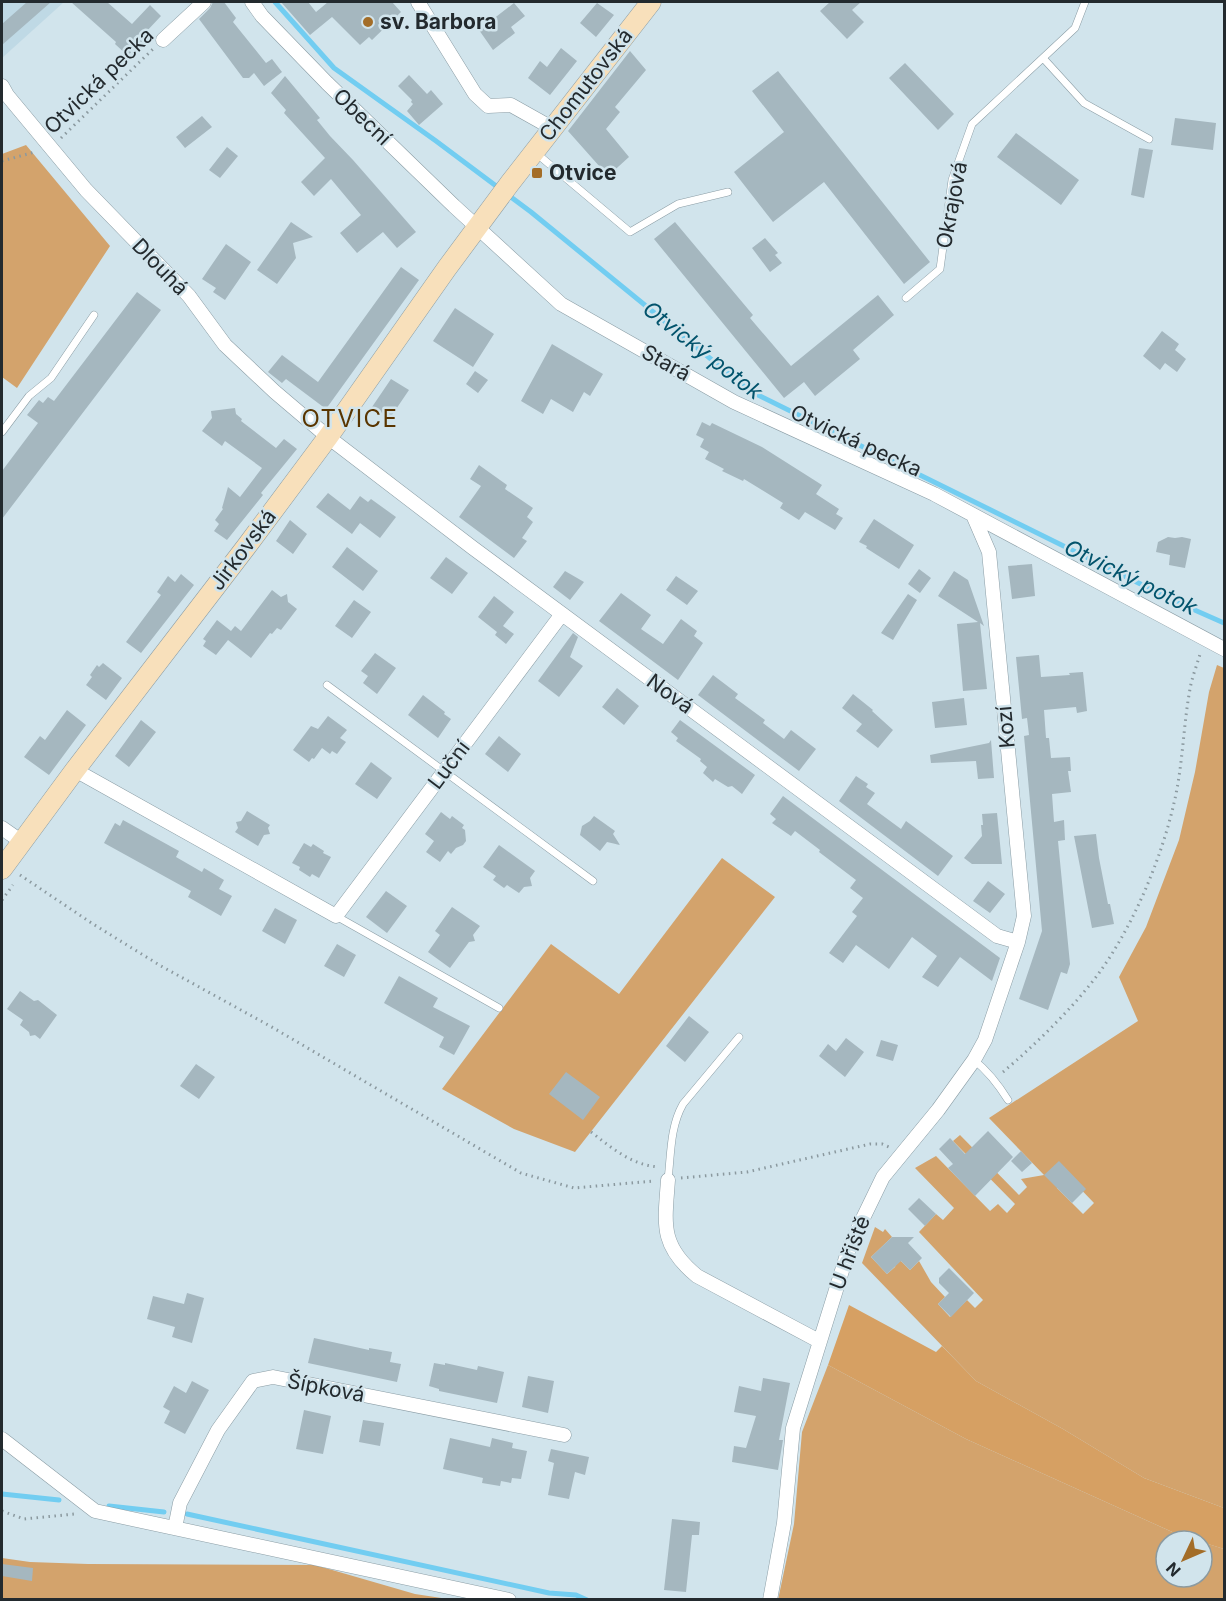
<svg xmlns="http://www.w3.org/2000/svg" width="1226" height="1601" font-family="Inter,sans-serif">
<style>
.built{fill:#bfd9e5}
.green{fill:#d3a36c;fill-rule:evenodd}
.forest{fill:#d6a063}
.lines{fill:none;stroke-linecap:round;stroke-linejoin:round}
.stream{stroke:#72cdf1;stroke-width:5}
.building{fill:#a5b7bf}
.lane-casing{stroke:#8b9da5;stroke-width:8}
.street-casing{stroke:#8b9da5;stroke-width:15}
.secondary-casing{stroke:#8b9da5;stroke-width:21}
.path{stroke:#8b999f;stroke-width:3;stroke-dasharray:1.5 4.5;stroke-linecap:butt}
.lane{stroke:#fff;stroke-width:7}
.street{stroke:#fff;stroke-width:14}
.secondary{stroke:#f8e0bb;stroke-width:20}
.poi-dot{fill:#a36d28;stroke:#d1e4ec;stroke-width:2}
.labels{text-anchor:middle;stroke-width:5;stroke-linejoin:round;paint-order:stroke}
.poi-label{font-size:21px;font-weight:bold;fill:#232a2e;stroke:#d1e4ec;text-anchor:start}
.street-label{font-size:21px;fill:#232a2e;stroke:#d1e4ec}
.water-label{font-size:22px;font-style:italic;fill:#02536c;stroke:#d1e4ec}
.quarter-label{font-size:24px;letter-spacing:1.5px;fill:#593500;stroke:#d1e4ec}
</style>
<rect width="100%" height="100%" fill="#d1e4ec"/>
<!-- built -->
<path class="built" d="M2,2H64L2,58Z"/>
<!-- green -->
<path class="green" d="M26,145L110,246L17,388L2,377V154Z
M1217,665L1224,668V1508L1144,1478L1063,1429L976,1381L862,1263L875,1227L883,1232L885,1229L892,1237L871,1257L887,1274L895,1267L898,1258L910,1270L919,1261L931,1282L945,1297L938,1304L950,1317L967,1300L975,1308L983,1300L919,1232L936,1214L943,1220L954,1208L915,1168L936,1156L990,1211L998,1204L1007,1213L1015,1204L953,1141L960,1135L1019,1195L1027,1187L1021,1179L1044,1175L989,1118L1138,1021L1119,977L1146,927L1179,840L1195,772L1209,692ZM1069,1177L1094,1203L1083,1214L1057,1188Z
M722,858L775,897L575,1152L514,1129L442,1089L551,944L619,994Z
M828,1365L966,1439L1179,1535L1199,1541H1166V1577H1202V1542L1224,1549V1599L778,1600L794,1524L802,1432Z
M2,1558L30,1562L88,1564L315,1565L415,1594L448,1599H2Z"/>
<!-- forest -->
<path class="forest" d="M849,1305L936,1352L942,1346L976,1381L1063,1429L1144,1478L1224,1508V1549L1179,1535L966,1439L828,1365Z"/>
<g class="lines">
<!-- stream -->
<path class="stream" d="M275,2L334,68L436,141L531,212L750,391L1181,604L1224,623
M2,1494L59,1500
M109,1506L164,1512
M187,1514L549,1593L576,1595L587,1600"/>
</g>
<!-- building -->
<path class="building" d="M27,2H51L2,45V24Z
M71,2H107L132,24L150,5L161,16L145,33L146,34L141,40L146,44L136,55L132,51L128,56L115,44L116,42Z
M213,2H224L236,18L233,22L266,63L272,59L282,72L264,86L254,73L249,78H243L199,19L210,8Z
M281,2H308L316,12L328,2H392L401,12L372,40L369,37L360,45L332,17L310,35Z
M830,2H861L852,10L864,22L847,39L820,11Z
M514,3L525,16L511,27L515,33L493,50L479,30Z
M597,3L614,15L596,37L580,23Z
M561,48L577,61L550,95L528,78L540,61L547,67Z
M630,51L646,70L615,107L620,112L606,129L629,157L608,176L568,131Z
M905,63L954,114L938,130L889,78Z
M778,71L930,262L904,284L824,182L773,222L734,172L784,132L752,91Z
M409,75L427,94L431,90L443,104L419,125L407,111L413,104L411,102L412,100L398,86Z
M285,76L320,118L317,120L330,136L353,160L416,232L397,248L383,232L357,253L340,233L361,215L331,179L314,196L301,182L325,158L284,113L286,110L271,93Z
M202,116L212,127L185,148L176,137Z
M1175,118L1216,123L1213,150L1171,145Z
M1016,133L1079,180L1061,205L997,157Z
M227,147L238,156L220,178L209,170Z
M1139,148L1153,150L1144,198L1131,195Z
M291,222L313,237L293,243L296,258L277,284L257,270Z
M675,222L753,315L750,318L791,366L878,295L894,315L853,350L860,359L815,396L804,382L784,398L654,239Z
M765,238L778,253L775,255L782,263L770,272L752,248Z
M226,244L251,262L225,300L213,292L216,288L202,279Z
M401,267L419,280L326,409L286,379L282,383L268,372L282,355L318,382Z
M137,292L161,310L2,519V471L38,423L27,415L39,400L43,403L48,397L54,401Z
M455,308L494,334L473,367L433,341Z
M1162,331L1179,344L1175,350L1186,359L1177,372L1165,363L1160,370L1143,356Z
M552,344L603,374L590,396L584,392L573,412L551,399L543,414L521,401Z
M475,371L488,380L478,393L466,384Z
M391,379L409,390L390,418L372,407Z
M235,408L236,414L242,419L241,421L276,448L284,439L297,449L261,493L263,495L227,540L214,531L219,524L215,520L223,509L222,508L228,487L240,497L262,468L225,441L222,446L202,431L212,418L211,411Z
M702,422L710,426L712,423L762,447L822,485L816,494L839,509L836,514L843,518L835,530L805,512L799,520L780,508L783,503L744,479L743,481L722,471L724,469L705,459L709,452L700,447L704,439L696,435Z
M479,465L507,485L505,489L533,508L527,517L533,522L522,538L527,541L514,558L459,517L481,486L470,479Z
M328,493L350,510L360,496L368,502L371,499L396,517L380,538L360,523L352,534L316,507Z
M874,519L914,545L899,569L866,548L867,546L859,542Z
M290,520L307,534L293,554L276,541Z
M1168,537L1175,538L1182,537L1191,539L1185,568L1169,565L1170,555L1156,552L1158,542Z
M347,547L378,571L363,591L332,567Z
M446,557L468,573L452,594L430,578Z
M1032,564L1035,596L1012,599L1008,566Z
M919,569L931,578L920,593L908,584Z
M565,571L584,582L570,600L553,587Z
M954,571L968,580L984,626L980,623L987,689L963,691L957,624L978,622L938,596Z
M181,574L194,585L141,653L126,642L161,595L157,592L168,576L175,582Z
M676,576L698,591L687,605L666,590Z
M272,590L281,597L287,594L288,602L297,609L281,630L277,628L272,634L270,633L251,658L228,640L216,655L203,646L206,641L203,639L217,620L231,631L235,626L241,631Z
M621,593L651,615L641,629L663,644L681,619L697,631L694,636L703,643L678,680L599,621Z
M908,594L917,600L893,640L881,633Z
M494,596L514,612L503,626L514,634L506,644L495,635L497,632L478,617Z
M354,600L371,612L352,638L335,626Z
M573,633L578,637L570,657L583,666L559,697L538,681Z
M375,653L396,668L377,694L363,683L368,676L361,671Z
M1039,655L1041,677L1070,675L1069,673L1083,672L1087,711L1077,713L1076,707L1044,710L1046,738H1049L1051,758L1070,757L1071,771H1068L1071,792L1052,794L1054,822L1064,820L1065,840L1058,841L1070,964L1067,974L1061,972L1048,1010L1019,999L1042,931L1024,736L1029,735L1027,718L1022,719L1016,657Z
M103,663L122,678L106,700L86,685L92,677L90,675L97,665L99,667Z
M713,675L738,694L735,698L765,720L763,723L784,739L791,730L816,749L799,771L698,695Z
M617,688L639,706L624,725L602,707Z
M853,694L873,710L872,711L893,730L878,748L856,731L862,724L842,708Z
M423,695L445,712L444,714L451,719L438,738L408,715Z
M964,698L967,725L935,728L932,702Z
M67,710L86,725L49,775L24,757L40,736L45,740Z
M328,716L347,730L340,738L346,742L337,754L332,751L330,754L322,748L314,759L312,758L309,762L293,750L311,726L318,729Z
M141,720L156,732L129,767L115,756Z
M680,720L755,775L742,794L732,786L728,787L715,779L713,782L703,773L707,767L700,761L701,759L676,741L678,738L671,732Z
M499,736L521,754L508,772L485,754Z
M991,740L994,778L978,779L976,761L931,763L930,755L989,743Z
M371,762L392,778L377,799L355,784Z
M856,776L868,784L866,787L875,793L867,804L901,829L906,821L953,856L938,876L839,801Z
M783,796L1000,958L992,981L960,957L938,987L922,977L937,956L912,937L889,969L856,945L843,963L829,953L857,916L852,912L863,898L850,888L856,880L819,852L820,850L795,831L791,836L772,823L776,819L770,814Z
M247,811L270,825L268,828L270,834L264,835L258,846L235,832L238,828L236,822L241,821Z
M441,812L450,819L452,816L464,825L462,828L465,830L466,841L463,845L456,848L451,854L448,851L440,862L426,852L434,841L425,834Z
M997,813L1002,864H972L964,858L982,836L981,825H983L982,814Z
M594,816L615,831L613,834L620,845L607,842L600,851L580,835L582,826L590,821Z
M123,820L179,851L176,857L202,872L204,868L224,880L219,889L232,896L221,916L188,897L191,891L104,843L115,823L120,826Z
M1096,834L1099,858L1108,904H1110L1114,924L1092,928L1074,836Z
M304,843L311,847L313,844L324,851L323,853L331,857L319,878L312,874L310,877L299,870L300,867L292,863Z
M499,845L535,871L530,878L532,886L524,887L519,893L507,885L504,888L493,880L496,876L483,867Z
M988,881L1005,894L990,913L973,901Z
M386,891L407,906L387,933L366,917Z
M452,907L480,926L473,935L475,941L469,942L450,968L428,952L440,935L435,931Z
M275,908L297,920L285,944L262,931Z
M337,944L356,955L344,977L324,966Z
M399,976L438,998L433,1007L470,1026L454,1055L439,1047L444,1037L384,1003Z
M20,991L34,1001L38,1000L57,1015L40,1039L35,1035L30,1036L29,1032L20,1025L23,1020L7,1009Z
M689,1016L709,1032L685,1062L666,1046Z
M846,1038L864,1052L845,1077L819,1056L828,1044L836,1051Z
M881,1040L898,1045L893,1061L876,1056Z
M196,1064L215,1077L199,1099L180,1086Z
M566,1072L600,1097L583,1120L549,1094Z
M988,1131L1013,1157L975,1196L948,1168L953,1164L939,1149L950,1138L965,1154Z
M1021,1151L1032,1163L1022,1172L1011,1161Z
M1059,1161L1086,1189L1072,1203L1044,1175Z
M919,1198L936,1214L925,1226L908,1209Z
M892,1237H914L908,1243L922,1258L910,1270L901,1261L887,1274L871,1257Z
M949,1268L974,1293L951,1317L938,1304L949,1293L939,1283V1278Z
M187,1293L204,1298L192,1343L172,1337L175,1327L147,1319L153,1296L184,1304Z
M314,1338L369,1350V1348L392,1352L390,1362L401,1364L397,1382L308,1363Z
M434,1363L445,1365V1363L477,1370L478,1366L504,1372L497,1403L439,1391V1389L429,1386Z
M528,1376L554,1381L548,1413L522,1407Z
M763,1378L790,1383L779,1440H783L778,1470L732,1462L734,1446L746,1448L756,1416L734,1412L739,1386L761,1391Z
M192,1381L209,1390L185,1434L164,1423L170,1411L163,1407L174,1386L186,1393Z
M304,1410L331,1416L323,1454L296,1449Z
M363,1420L384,1423L380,1446L359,1442Z
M450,1438L490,1447L492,1438L513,1443L512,1448L527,1451L521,1479L512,1478L511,1483L501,1481L500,1486L482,1483L483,1478L443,1469Z
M551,1449L589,1457L585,1475L575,1472L569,1499L548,1495L554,1463L548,1461Z
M672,1519L700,1522L699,1535H692L686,1592L664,1590Z
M2,1564L33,1568L32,1581L2,1576Z"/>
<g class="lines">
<!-- lane casing -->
<g class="lane-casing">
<path id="lane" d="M1043,58L1084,103L1149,139
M536,153L630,232L678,204L728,192
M906,298L940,269L952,180L972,124L1075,28L1085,2
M2,432L29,396L51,378L94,315
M327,685L593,881
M336,916L499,1008
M974,1060C989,1072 998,1084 1008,1100
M668,1180C671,1154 670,1127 683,1104L739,1037"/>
</g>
<!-- street casing -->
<g class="street-casing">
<path id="street" d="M252,2L262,16L327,83L454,206L561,304L734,402L934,494L1224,649
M418,2L475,94L488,106L511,105L552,128
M163,40L204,2
M2,86L7,95L86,190L189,296L225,345L275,392L328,437L473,548L997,936L1018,942
M75,770L336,916L562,614
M2,828L22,842
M668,1180C665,1223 659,1245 697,1276L819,1341
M2,1439L95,1511L509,1600
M175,1528L180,1503L218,1430L253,1381L273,1377L564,1435
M770,1600L784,1523L793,1428L850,1245L883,1177L938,1110L974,1060L985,1040L1018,942L1024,916L989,552L973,515"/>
</g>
<!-- secondary casing -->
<g class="secondary-casing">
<path id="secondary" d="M2,869L75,770L246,547L328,437L447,268L510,183L651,2"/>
</g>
<!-- path -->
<path class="path" d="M61,138L153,49
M2,161L35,152
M20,875L93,924L161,966L270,1026L521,1173L574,1188L654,1181
M2,900L13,885
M1003,1072C1035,1045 1074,1007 1099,973C1133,926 1161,860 1174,803C1183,765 1183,727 1190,689C1192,677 1197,665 1200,654
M591,1132C612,1148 631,1165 659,1167
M681,1178L747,1172L870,1144H882L889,1147
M2,1511L24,1519L75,1514"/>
<!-- lane -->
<use href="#lane" class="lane"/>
<!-- street -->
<use href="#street" class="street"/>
<!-- secondary -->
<use href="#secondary" class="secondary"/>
</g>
<!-- markers -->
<g class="poi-dot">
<circle cx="368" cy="22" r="6"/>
<rect x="531" y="167" width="12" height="12" rx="3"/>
</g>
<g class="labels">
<!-- poi labels -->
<g class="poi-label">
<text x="380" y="29">sv. Barbora</text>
<text x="549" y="180">Otvice</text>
</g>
<!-- street labels -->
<g class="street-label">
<text transform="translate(99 81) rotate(-44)" y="7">Otvická pecka</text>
<text transform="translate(586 85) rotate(-52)" y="7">Chomutovská</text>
<text transform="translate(362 117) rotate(44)" y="7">Obecní</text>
<text transform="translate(952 205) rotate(-79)" y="7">Okrajová</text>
<text transform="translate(160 267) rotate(46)" y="7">Dlouhá</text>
<text transform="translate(666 363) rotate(29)" y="7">Stará</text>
<text transform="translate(856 441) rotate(25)" y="7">Otvická pecka</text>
<text transform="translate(243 550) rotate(-53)" y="7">Jirkovská</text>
<text transform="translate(670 694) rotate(36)" y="7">Nová</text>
<text transform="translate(1006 727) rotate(-95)" y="7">Kozí</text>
<text transform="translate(449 765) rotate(-53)" y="7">Luční</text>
<text transform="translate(850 1253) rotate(-69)" y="7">U hřiště</text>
<text transform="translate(326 1388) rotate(11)" y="7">Šípková</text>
</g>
<!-- water labels -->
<g class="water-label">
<text transform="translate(703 350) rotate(38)" y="8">Otvický potok</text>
<text transform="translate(1131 577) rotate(26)" y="8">Otvický potok</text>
</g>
<!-- quarter labels -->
<g class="quarter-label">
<text x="350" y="427">OTVICE</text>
</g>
</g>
<!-- border -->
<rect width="1226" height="1601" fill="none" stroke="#232a2e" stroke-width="6"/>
<!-- north arrow -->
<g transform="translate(1184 1559) rotate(226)"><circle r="28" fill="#d1e4ec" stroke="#8b9aa0" stroke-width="1.5"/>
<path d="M0-4.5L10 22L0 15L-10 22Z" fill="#a36d28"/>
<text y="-9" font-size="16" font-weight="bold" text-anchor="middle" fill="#232a2e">N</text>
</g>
</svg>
